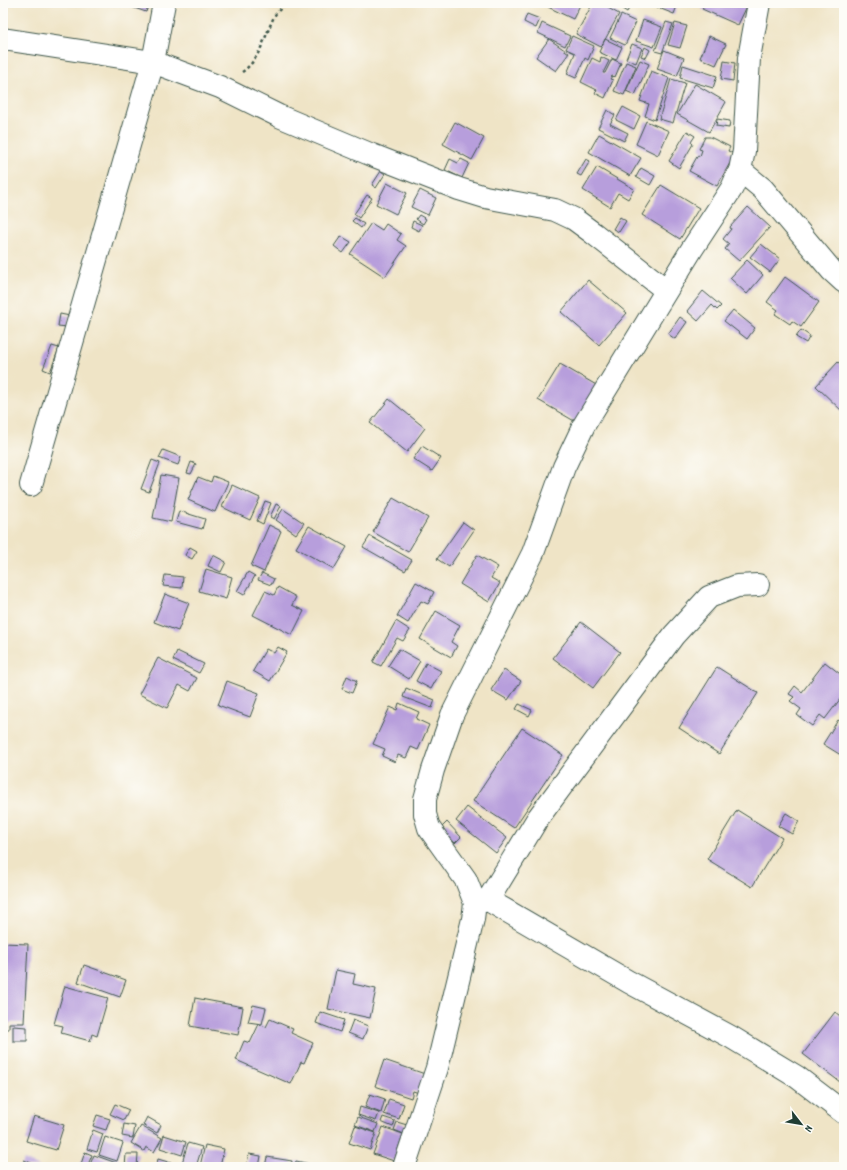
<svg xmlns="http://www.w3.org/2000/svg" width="847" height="1170" font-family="Dekko,sans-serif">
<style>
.building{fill:#b79edc}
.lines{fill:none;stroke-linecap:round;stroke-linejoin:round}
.minor-casing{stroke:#3e564a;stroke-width:24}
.path{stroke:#3e564a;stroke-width:2.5;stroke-dasharray:3 3;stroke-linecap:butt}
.minor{stroke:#fff;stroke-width:22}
</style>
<rect width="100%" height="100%" fill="#fdfcf7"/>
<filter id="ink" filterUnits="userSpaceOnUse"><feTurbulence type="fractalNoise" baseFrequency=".025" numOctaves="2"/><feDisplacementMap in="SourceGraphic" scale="8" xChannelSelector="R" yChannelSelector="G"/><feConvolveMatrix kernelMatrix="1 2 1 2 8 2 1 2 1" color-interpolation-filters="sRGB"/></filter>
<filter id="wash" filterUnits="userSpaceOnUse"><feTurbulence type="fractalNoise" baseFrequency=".012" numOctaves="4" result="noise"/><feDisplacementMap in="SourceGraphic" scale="16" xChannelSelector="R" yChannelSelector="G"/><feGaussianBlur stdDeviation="0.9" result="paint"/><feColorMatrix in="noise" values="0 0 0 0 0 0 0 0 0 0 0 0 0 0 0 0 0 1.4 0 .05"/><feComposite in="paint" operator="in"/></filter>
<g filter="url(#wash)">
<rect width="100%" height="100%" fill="#efe4c6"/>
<g id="blocks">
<!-- building -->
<path class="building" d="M120,3H149L146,12Z
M549,3H581L573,19L548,7Z
M593,3H609L610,4L608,8L619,14L601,47L576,34Z
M613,3H632L627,12Z
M652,3H669L677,6L674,14L651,5Z
M705,3H747L748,4L738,25L702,9Z
M527,14L540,19L536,28L524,22Z
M621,15L636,22L625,45L610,38Z
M643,20L662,27L654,47L636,41Z
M666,22L673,24L662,53L655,51Z
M542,23L570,36L565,46L538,33Z
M675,23L687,26L680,48L668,45Z
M572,36L594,46L588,60L585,58L576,78L567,74L575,53L566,49Z
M709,36L726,44L716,65L700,58Z
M549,39L569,53L556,71L536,57Z
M605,39L622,47L616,60L599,52Z
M632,44L642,48L636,63L626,59Z
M645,47L650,50L646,58L641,56Z
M664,50L684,58L677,76L657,69Z
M601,57L609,61L603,73H605L612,59L621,63L615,77L612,76L610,79L613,80L605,98L595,93L597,90L581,82L592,58L600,62Z
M640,60L649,64L635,95L626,91Z
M724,61L735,63L733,81L721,79Z
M626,62L636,66L624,95L614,91Z
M683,65L717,76L713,88L680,78Z
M651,71L669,78L655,120L645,116L649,104L640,101Z
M671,79L685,83L673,123L659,119Z
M695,84L726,102L709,132L677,114Z
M623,107L640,116L634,129L616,120Z
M607,110L615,115L610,124L628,133L624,141L598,128Z
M717,119L730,121L729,128L716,126Z
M646,121L669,131L658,155L636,144Z
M455,122L484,138L472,160L443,144Z
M687,131L695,136L691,142L693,144L679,168L669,161Z
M599,134L641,158L630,176L589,152Z
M705,137H710L730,147L728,151L735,154L717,186L689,171L698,155L700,156L702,150L699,149Z
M450,159L458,163L461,159L469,163L462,178L445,170Z
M586,159L590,161L581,176L577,174Z
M597,167L634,189L628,199L618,193L610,207L583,190Z
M641,168L655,176L650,185L636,177Z
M381,171L385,174L376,188L372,185Z
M387,183L407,193L396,214L376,204Z
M661,185L699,208L680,239L642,215Z
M420,190L436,198L428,215L411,207Z
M367,195L372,198L359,218L354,214Z
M748,207L770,227L739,261L725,249L729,244L723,239L731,229L730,227Z
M419,215L426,219L423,224L416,219Z
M620,217L626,221L619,232L613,229Z
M355,218L364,224L361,228L352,221Z
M413,221L422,225L419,231L411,227Z
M371,223L382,230L386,224L401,234L397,240L406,246L385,277L350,254Z
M341,236L351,242L343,253L334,246Z
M761,244L780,259L770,272L750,257Z
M747,260L763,275L747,294L730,278Z
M785,277L819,302L801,327L792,321L790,324L775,314L778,310L767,302Z
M588,280L627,313L599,345L561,312Z
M703,291L721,306L717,310L712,305L698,321L687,311Z
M733,310L755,328L747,339L724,321Z
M60,314L70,316L67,327L58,326Z
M680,317L687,322L675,339L668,334Z
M801,330L810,336L806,343L796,337Z
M52,346L59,348L50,372L43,369Z
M838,362L844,367V413L816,386Z
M560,364L598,386L576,422L538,400Z
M389,399L425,428L407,452L370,423Z
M422,446L441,458L432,471L413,459Z
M163,450L181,457L178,465L159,458Z
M152,460L160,463L149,492L141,489Z
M191,462L196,464L191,474L187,473Z
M161,475L179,478L171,522L153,518Z
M213,476L228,482L215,512L188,500L198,477L211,482Z
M232,485L260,498L250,520L222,507Z
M393,498L428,518L408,552L373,532Z
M265,501L271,503L263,524L257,521Z
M276,504L281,506L274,519L270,517Z
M283,509L304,523L296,534L276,520Z
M179,511L205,519L202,529L176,522Z
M463,522L474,530L449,567L437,559Z
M269,525L281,531L264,572L251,566Z
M309,526L347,547L334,569L296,548Z
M370,536L412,560L405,571L363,547Z
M190,547L197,551L192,559L185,555Z
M213,555L226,562L221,572L208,566Z
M477,555L498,567L491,578L500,583L489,602L460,584Z
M206,569L232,577L226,599L199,591Z
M248,572L255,576L244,595L237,591Z
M262,573L274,579L271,585L258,580Z
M165,575L183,577L182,588L163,586Z
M416,582L434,592L428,604L421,601L408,623L397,616Z
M278,587L296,597L292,605L304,611L292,635L253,615L265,591L274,595Z
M165,594L189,603L178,631L154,622Z
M436,611L460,625L451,642L457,646L451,657L420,639Z
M396,621L410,630L403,641L397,638L381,666L373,662Z
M581,622L620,652L593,688L553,658Z
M278,647L287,652L270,681L253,671L266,649L274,653Z
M399,649L420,661L409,679L388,666Z
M177,651L204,664L199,673L173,660Z
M158,658L197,678L190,691L179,685L167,708L139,694Z
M825,662L844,677V694L825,719L820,715L812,726L797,715L801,709L790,701L794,697L789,694L795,686L802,692Z
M426,663L441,671L431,689L416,681Z
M717,667L758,693L719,754L679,728Z
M504,670L521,681L508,700L491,690Z
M347,676L357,681L352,693L342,689Z
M227,681L259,693L250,717L218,705Z
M406,688L435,700L432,708L403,697Z
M399,703L419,712L416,719L429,725L418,750L411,747L406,758L398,755L395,762L382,756L385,749L373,744L390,707L397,710Z
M519,704L532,710L529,716L516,709Z
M838,720L844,724V757L823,744Z
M522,728L563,755L514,828L473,801Z
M467,807L507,838L496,853L456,821Z
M737,810L782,838L752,887L707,859Z
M786,813L799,821L792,834L778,826Z
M447,822L461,837L455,843L441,828Z
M3,943L28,944L24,1023H9V1029H3Z
M84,965L126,980L120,997L78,982Z
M336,970L355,974L353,984L376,989L370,1018L328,1009Z
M65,986L108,998L97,1036L92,1034L90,1041L61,1033L63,1026L54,1024Z
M195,998L243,1007L238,1035L190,1026Z
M253,1005L266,1008L262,1024L248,1022Z
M320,1012L344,1020L340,1032L316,1023Z
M835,1012L844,1019V1085L803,1054Z
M270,1019L293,1029L291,1033L313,1043L304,1063L301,1062L291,1084L236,1060L244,1041L250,1043L259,1024L266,1027Z
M353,1020L368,1026L363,1039L348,1033Z
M13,1026L27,1027V1041H13Z
M384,1060L425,1074L419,1093L413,1091L411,1098L375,1086Z
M370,1094L385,1099L381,1113L365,1107Z
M389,1099L404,1104L399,1119L384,1114Z
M115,1104L129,1110L124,1120L110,1114Z
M360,1107L379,1113L376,1121L358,1115Z
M97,1115L110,1119L106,1130L93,1126Z
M34,1116L64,1125L56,1150L26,1141Z
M147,1117L161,1125L157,1133L143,1125Z
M358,1117L378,1124L375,1132L355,1125Z
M383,1117L395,1121L393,1127L381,1122Z
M397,1122L407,1125L404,1134L394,1130Z
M124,1124L135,1126L133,1138L122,1136Z
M141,1126L162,1138L154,1152L146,1147L144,1151L131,1143Z
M355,1126L376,1133L370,1150L349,1143Z
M383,1127L403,1134L394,1161L373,1154Z
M93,1130L103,1134L97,1152L87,1149Z
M164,1135L186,1142L182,1155L160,1148Z
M105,1137L123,1143L117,1161L99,1155Z
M188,1143L202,1147L196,1167L182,1163Z
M205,1145L224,1149L220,1167L200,1166Z
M85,1152L92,1155L87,1167H80Z
M126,1154H138L137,1167H125Z
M249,1154L261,1156L259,1167H246Z
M94,1155L119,1164L117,1167H89Z
M267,1157L292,1161L291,1167H265Z
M158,1159L185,1167H156Z
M24,1160L40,1167H21Z
M296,1161L310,1164V1167H294Z"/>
</g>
</g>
<g filter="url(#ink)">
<use href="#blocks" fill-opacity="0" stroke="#3e564a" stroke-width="1"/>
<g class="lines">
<!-- minor casing -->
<g class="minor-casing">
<path id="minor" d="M3,39L153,62L220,87L279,116L372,155L459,189L485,197L555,210L574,219L593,233L666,290
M740,170L763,189L832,271L844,282
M31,485L153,62L164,3
M488,900L538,818L674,635L709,597L737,586L758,585
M475,903L488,900L629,982L731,1037L797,1077L844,1113
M404,1167L437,1068L473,919L475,903L466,880L429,828L425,814V799L433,770L452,715L533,553L564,467L584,425L692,249L732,188L740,170L744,151L749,58L759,3"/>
</g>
<!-- path -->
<path class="path" d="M242,72C261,59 265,34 275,15C278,11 282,7 286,3"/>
<!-- minor -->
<use href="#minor" class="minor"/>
</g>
</g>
<!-- margin -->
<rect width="847" height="1170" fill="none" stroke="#fdfcf7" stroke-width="16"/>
<!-- north arrow -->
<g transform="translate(801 1124) rotate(121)" stroke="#fdfcf7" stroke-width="3" paint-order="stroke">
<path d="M0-3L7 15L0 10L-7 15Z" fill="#1f3d34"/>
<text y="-6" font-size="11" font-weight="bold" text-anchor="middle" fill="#1f3d34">N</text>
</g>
</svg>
